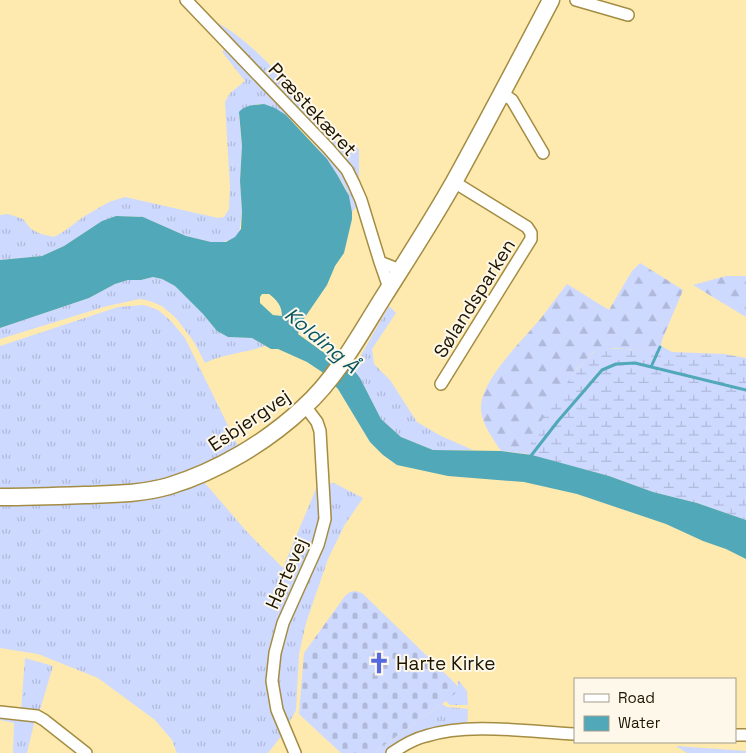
<svg xmlns="http://www.w3.org/2000/svg" width="746" height="753" font-family="'Space Grotesk',sans-serif">
<style>
.grass{fill:url(#grass-tufts)}
.forest{fill:url(#forest-firs)}
.wetland{fill:url(#wetland-marsh)}
.cemetery{fill:url(#cemetery-stones)}
.water{fill:#51a8b8;fill-rule:evenodd}
.lines{fill:none;stroke-linecap:round;stroke-linejoin:round}
.stream{stroke:#51a8b8;stroke-width:3}
.street-casing{stroke:#a48d43;stroke-width:14}
.secondary-casing{stroke:#a48d43;stroke-width:19}
.street{stroke:#fff;stroke-width:11}
.secondary{stroke:#fff;stroke-width:16}
.labels{text-anchor:middle;stroke-width:4;stroke-linejoin:round;paint-order:stroke}
.street-label{font-size:19px;fill:#1d1501;stroke:#fdf8ea}
.poi-label{font-size:19px;fill:#1d1501;stroke:#fdf8ea;text-anchor:start}
.water-label{font-size:20px;font-style:italic;fill:#065561;stroke:#fdf8ea}
</style>
<defs>
<pattern id="grass-tufts" width="24" height="20" patternUnits="userSpaceOnUse" patternTransform="scale(1.25)"><rect width="24" height="20" fill="#cdd9ff"/><path d="M3 7l-1-3M5 7V3M7 7l1-3M15 17l-1-3M17 17v-4M19 17l1-3" fill="none" stroke="#b0b9d9"/></pattern>
<pattern id="forest-firs" width="22" height="20" patternUnits="userSpaceOnUse" patternTransform="scale(1.25)"><rect width="22" height="20" fill="#cdd9ff"/><path d="M5 1l3.5 6h-7zM16 11l3.5 6h-7z" fill="#b0b9d9"/></pattern>
<pattern id="wetland-marsh" width="20" height="14" patternUnits="userSpaceOnUse" patternTransform="scale(1.25)"><rect width="20" height="14" fill="#cdd9ff"/><path d="M1 5h8M5 5V1M11 12h8M15 12V8" fill="none" stroke="#b0b9d9"/></pattern>
<pattern id="cemetery-stones" width="16" height="16" patternUnits="userSpaceOnUse" patternTransform="scale(1.25)"><rect width="16" height="16" fill="#cdd9ff"/><path d="M2 7V4a2 2 0 0 1 4 0v3zM10 15v-3a2 2 0 0 1 4 0v3z" fill="#b0b9d9"/></pattern>
</defs>
<rect width="100%" height="100%" fill="#feeaaf"/>
<!-- grass -->
<path class="grass" d="M216,22C264,48 302,103 338,144H349L359,149V179L330,143Z
M223,46L339,167L357,206L352,212C351,207 350,201 349,196C341,173 283,95 254,105C249,106 243,113 239,116L242,146L240,181L242,211L239,234L231,240L218,243L211,242L186,236L143,217L116,216L102,221L64,246L42,256L0,260V215L8,214L23,219L31,229L41,234L54,237L66,230L83,217L109,202L125,197L218,218L224,217L229,209L230,187L225,102L230,93L245,81L223,53Z
M153,277L162,279L175,286L203,314L217,331L228,337L252,338L265,346C246,353 224,354 205,363L194,342L176,318L162,306L150,301L140,299L107,306L0,339V328L89,298L115,284L128,280H141Z
M144,305L158,310L171,321L185,338L238,446L176,477L142,487L0,491V346L118,307Z
M389,306L396,313L372,349L374,364L390,380L417,422L441,436L473,450H433L401,437L381,419L360,378L353,369Z
M204,482L248,533L283,568L318,484L334,483L363,498L344,526L328,559L306,623L299,654L296,710L283,734L268,753H177L172,740L155,720L98,678L38,654L0,648V506L123,502L167,496Z
M25,658L53,666L39,713L21,710Z
M458,680L467,691L468,705H450L446,701L458,689Z
M442,704L447,707L468,709L467,726L411,736L385,753H373Z
M0,715L35,719L27,753H13L14,723L0,720Z
M676,746L746,751V753H687Z"/>
<!-- forest -->
<path class="forest" d="M640,263L683,290L662,340L661,346L639,350L614,348L593,352L577,369L537,430L527,454L501,451C493,439 482,424 481,410C479,381 524,339 541,318C550,307 558,295 567,284L609,310L632,271Z
M726,276H746V317L693,285Z"/>
<!-- wetland -->
<path class="wetland" d="M655,346H661L672,352L724,354L746,358V520L697,503L653,492L609,476L527,454C530,446 533,437 537,429C545,414 584,354 598,350C617,345 638,354 655,346Z"/>
<!-- cemetery -->
<path class="cemetery" d="M355,591L362,593L458,686C459,692 453,695 449,699L373,753H341L299,714L304,653L345,596L350,592Z"/>
<!-- water -->
<path class="water" d="M264,104L275,108L286,115L327,159L338,176L349,196L352,212V219L344,253L335,266L327,285L301,323L298,334L323,352L353,369L360,378L381,419L401,437L433,450L501,451L532,455L609,476L653,492L697,503L746,520V559L726,549L703,541L666,524L577,494L524,482L448,476L397,465L383,455L370,442L338,389L322,372L307,362L278,349H271L252,338L228,337L217,331L203,314L175,286L162,279L153,277L141,280H128L115,284L89,298L0,328V260L42,256L64,246L102,221L116,216L143,217L186,236L211,242H226L235,237L241,229L242,211L240,181L242,146L239,112C245,105 255,105 264,104ZM262,294H269C277,300 282,306 282,316L273,315L260,303V297Z"/>
<g class="lines">
<!-- stream -->
<path class="stream" d="M651,367L660,347
M530,457L558,421L602,370L616,364L635,363L746,390"/>
<!-- street casing -->
<g class="street-casing">
<path id="street" d="M186,0L328,148L347,170L354,184L361,200L380,262L400,270
M576,0L628,15
M502,93L512,100L543,153
M380,262L389,288
M441,384L531,239V233L527,227L454,182
M0,712L37,716L44,720L86,753
M735,735H746
M295,753L277,710L272,681L275,653L283,623L318,545L325,519L320,431L317,422L305,406
M392,753C402,746 413,739 426,736C469,722 530,732 575,734"/>
</g>
<!-- secondary casing -->
<g class="secondary-casing">
<path id="secondary" d="M0,497C28,497 57,496 85,495C113,494 142,494 169,486C218,471 267,442 304,407C338,376 360,334 384,296C408,258 432,221 454,182C487,122 519,61 551,0"/>
</g>
<!-- street -->
<use href="#street" class="street"/>
<!-- secondary -->
<use href="#secondary" class="secondary"/>
</g>
<!-- icons -->
<defs>
<g id="church-bare" transform="scale(1.725)"><path d="M-1.2-6h2.4v3.5h3.3v2.4h-3.3V6h-2.4V-.1h-3.3v-2.4h3.3Z" fill="#5469df" stroke="#fdf8ea" stroke-width="2.5" paint-order="stroke"/></g>
</defs>
<g fill-rule="evenodd">
<use href="#church-bare" x="379" y="663"/>
</g>
<g class="labels">
<!-- street labels -->
<g class="street-label">
<text transform="translate(313 109) rotate(47)" y="7">Præstekæret</text>
<text transform="translate(474 298) rotate(-58)" y="7">Sølandsparken</text>
<text transform="translate(249 420) rotate(-34)" y="7">Esbjergvej</text>
<text transform="translate(286 573) rotate(-66)" y="7">Hartevej</text>
</g>
<!-- poi labels -->
<g class="poi-label">
<text x="396" y="670">Harte Kirke</text>
</g>
<!-- water labels -->
<g class="water-label">
<text transform="translate(322 340) rotate(40)" y="7">Kolding Å</text>
</g>
</g>
<!-- legend -->
<rect x="574" y="678" width="162" height="65" fill="#fdf8ea" stroke="#a39d8d"/>
<rect x="584" y="694" width="25" height="8" fill="#ffffff" stroke="#a39d8d"/>
<text x="618" y="703" font-size="15" fill="#1d1501">Road</text>
<rect x="584" y="716" width="25" height="15" fill="#51a8b8" stroke="#a39d8d"/>
<text x="618" y="728" font-size="15" fill="#1d1501">Water</text>
</svg>
